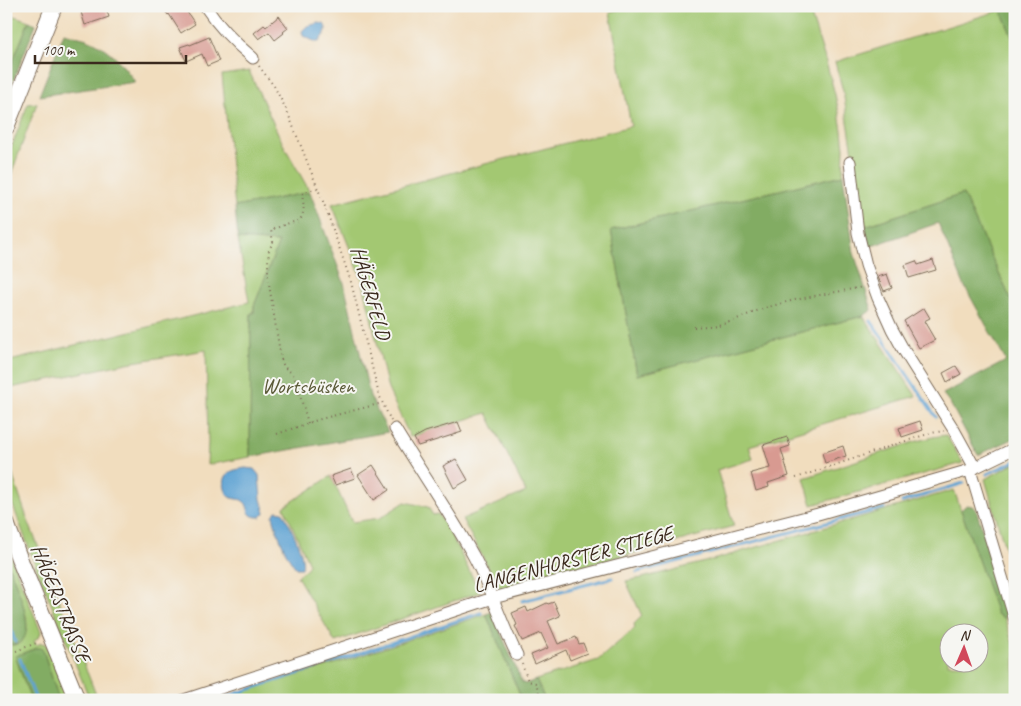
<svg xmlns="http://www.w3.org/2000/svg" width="1021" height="706" font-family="Caveat,sans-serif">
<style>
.green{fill:#a3c872;stroke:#6f7948;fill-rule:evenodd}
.forest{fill:#82ac64;stroke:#5e6b41}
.water{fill:#5fa3d3;stroke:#4d6678}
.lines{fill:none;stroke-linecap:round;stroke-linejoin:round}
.stream{stroke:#5fa3d3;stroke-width:3}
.building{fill:#d89a91}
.minor-casing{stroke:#7b6956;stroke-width:13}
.secondary-casing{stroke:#7b6956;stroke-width:18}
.path{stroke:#7b6956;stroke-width:2;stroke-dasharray:1 4;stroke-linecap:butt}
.minor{stroke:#fff;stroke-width:11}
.secondary{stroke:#fff;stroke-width:16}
.labels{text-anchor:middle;stroke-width:4;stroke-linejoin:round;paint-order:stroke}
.street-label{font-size:21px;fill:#3b2a1e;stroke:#f6f6f2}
.park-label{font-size:21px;fill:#5a5937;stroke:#f6f6f2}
</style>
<rect width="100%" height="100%" fill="#f6f6f2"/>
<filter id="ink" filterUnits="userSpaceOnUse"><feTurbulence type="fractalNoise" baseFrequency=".02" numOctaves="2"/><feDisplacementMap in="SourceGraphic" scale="10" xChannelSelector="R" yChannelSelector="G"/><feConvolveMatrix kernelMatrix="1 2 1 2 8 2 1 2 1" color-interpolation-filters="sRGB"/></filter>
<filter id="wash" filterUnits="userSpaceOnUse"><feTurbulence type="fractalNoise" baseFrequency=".0096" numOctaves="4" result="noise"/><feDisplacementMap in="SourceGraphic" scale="20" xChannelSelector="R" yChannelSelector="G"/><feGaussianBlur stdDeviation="1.12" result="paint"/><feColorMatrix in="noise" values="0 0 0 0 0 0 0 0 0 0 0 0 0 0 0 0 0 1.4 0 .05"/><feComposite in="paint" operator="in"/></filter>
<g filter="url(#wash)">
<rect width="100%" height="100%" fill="#f1ddbe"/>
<!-- green -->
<path class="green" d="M630,6H808C823,53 840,99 844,148C844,157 843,166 843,175L611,230L637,375L863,316L916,396L749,446L753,459L717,470L734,526L665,545L663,539L660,540L661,546L500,589L462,519L526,492L487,413L410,437L388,389L362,279L332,204L631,126L610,12Z
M1001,10L1015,44V309L963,194L865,226L843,91L835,62Z
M6,13L29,21L6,78Z
M249,71L283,144L310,192L235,207L222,75Z
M37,103L12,172L6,191V163L8,156L28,104Z
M238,239L279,242L254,306V313L251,314L250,457L207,465L208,442L206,350L127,363L6,389V362L249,302Z
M946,435L963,463L812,505L804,478L914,442L933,437Z
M6,449L14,480L27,518L98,700H90L34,562L9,495L6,484Z
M1015,463V583L985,479Z
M331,476L352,522L380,518L405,502L428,507L433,515L438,514L447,527L480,592L335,642L297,576L307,568L309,564L284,507Z
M954,490L997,614L1005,619L1015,650V700H545L536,680L598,660L635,628L634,624L642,616L626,581L642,578L709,561ZM948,634H978V664H948Z
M6,545L41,632L40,636L34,641L37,645L41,643L46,644L69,700H59L43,650L37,648L15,656L31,700H6V630L11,645L19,644L22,642L27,626L26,616L18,589L6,559Z
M486,614L522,700H216L344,661Z"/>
<!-- forest -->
<path class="forest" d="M1012,6H1015V44L1001,10Z
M29,21L36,24L6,99V78Z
M64,33C71,35 80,37 87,39C107,46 124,65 135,82L39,96Z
M843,175L854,253L872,310L863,316L637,375L611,230Z
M310,192L344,283L370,396L388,432L250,457L251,313H254V306L279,242L238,239L235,207Z
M963,194L1015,309V438L978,455L950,403L943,394L1006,361L965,287L938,223L869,247L865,226Z
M967,505L972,506L976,509L1007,611L1005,619L997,614L961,510L964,507Z
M6,559C12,576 46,644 11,645L6,630Z
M492,612L522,682L525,684L536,680L545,700H522L486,614Z
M37,648H40L43,650L59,700H31L15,656Z"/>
<!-- water -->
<path class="water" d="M319,23L324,24C330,32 322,35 319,42H316L303,36L302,31L307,26Z
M245,468L254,469L259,475L261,499L265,513L261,517C244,518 251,506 243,501C239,498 233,500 229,496C223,490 222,477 230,472C235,469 241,469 245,468Z
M276,511L283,512C289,524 306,555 302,568H296C285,555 277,532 273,516Z"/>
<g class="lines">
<!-- stream -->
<path class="stream" d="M871,321L936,417
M987,474L1015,461
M902,502L964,483
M637,572L884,508
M522,601L612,578
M6,614L15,642
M20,659L36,700
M216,700L300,673L481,613"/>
</g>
<g id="blocks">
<!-- building -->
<path class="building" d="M88,6H105L109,17L85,25L81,12L89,9Z
M162,6H183L195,24L181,33L169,14L168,15Z
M279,16L288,28L283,32L284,33L275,40L269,32L259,39L254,33L264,25L266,27Z
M209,37L219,61L207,66L202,54L186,61L180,47L189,44L190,45Z
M933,260L936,270L909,278L905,265L916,261L918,265Z
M887,274L892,288L884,291L878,277Z
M924,308L930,318L924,321L935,340L919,348L904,321Z
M956,366L961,374L947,382L943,373Z
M920,421L923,430L902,437L899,428Z
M458,422L462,432L418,446L414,438L425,432Z
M787,437L790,446L781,449L789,476L768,483L769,487L756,491L751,473L770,468L763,445Z
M843,446L846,456L825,463L822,453Z
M456,459L468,480L454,488L443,466Z
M373,465L389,490L374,500L358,475Z
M351,469L355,478L335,485L331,476Z
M554,602L560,616L548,621L558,644L576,637L579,644L583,643L587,653L570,660L566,650L535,664L531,655L548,648L541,633L522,641L515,626L517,625L512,613L526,607L528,612L547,603L548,604Z"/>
</g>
</g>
<g filter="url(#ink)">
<use href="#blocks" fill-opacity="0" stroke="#7b6956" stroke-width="1"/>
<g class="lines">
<!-- minor casing -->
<g class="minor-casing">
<path id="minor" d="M205,6C218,26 235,43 253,58
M850,162L858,233L866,265L878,298L892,329L903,349L954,430L975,468
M395,429C421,472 450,513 474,557C491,589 501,623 517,655
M970,470L1015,620
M184,700L493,598L818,514L970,470L1015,448"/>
</g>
<!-- secondary casing -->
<g class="secondary-casing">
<path id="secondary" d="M6,127L54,6
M6,523L19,558L77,700"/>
</g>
<!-- path -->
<path class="path" d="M259,66L274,86L287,111L326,209L351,282L379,395L391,421
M6,158L13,139
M694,327C706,326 718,326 729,322C743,317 757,310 772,306C802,297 833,293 863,287
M308,423L297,385L293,374L284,367L281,359L268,278V262L269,250L273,242L271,230L289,223L299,221C305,214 304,204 302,195C305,190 312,190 318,189
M277,434L317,420L382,403
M796,478L912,439L931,433L944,431
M6,490L13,512
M16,651L39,642
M522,664L528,681L536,683L541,700"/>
<!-- minor -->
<use href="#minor" class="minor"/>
<!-- secondary -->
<use href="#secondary" class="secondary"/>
</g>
</g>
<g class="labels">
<!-- street labels -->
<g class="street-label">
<text transform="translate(371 293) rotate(74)" y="7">HÄGERFELD</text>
<text transform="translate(573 559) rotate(-15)" y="7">LANGENHORSTER STIEGE</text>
<text transform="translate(61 603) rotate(68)" y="7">HÄGERSTRASSE</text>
</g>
<!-- park labels -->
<g class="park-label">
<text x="308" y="393">Wortsbüsken</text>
</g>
</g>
<!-- margin -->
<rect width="1021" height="706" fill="none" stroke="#f6f6f2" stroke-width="25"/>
<!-- north arrow -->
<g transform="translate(964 648) rotate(2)"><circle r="24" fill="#f6f6f2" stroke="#aba49d"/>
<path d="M0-4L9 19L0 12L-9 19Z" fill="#d1495b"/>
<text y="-8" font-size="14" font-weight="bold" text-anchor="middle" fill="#3b2a1e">N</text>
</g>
<!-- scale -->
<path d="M35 55v8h151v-8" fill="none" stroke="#3b2a1e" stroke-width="2.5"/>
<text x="42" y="55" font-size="15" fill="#3b2a1e" stroke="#f6f6f2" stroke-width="4" paint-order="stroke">100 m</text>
</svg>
